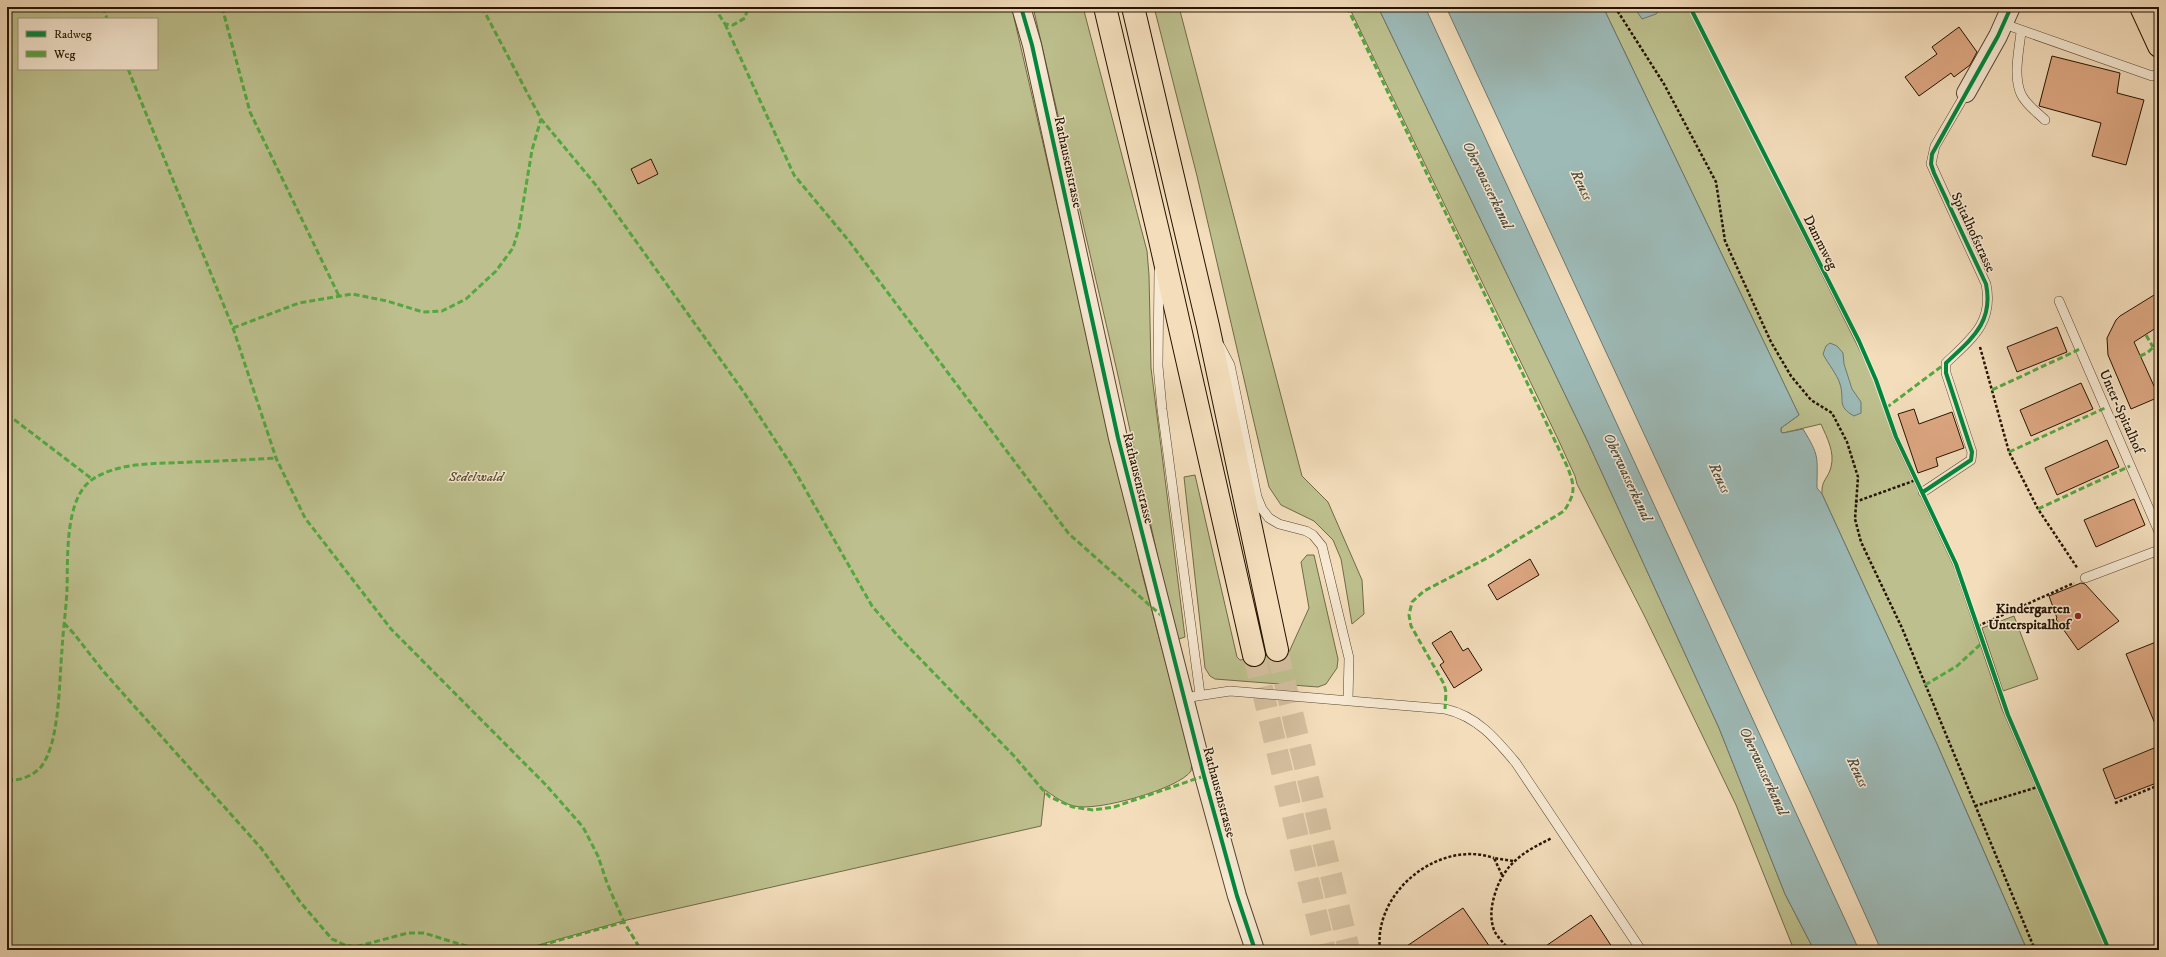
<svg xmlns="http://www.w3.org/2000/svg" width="2166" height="957" font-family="'IM FELL DW Pica',serif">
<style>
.green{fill:#bdc08e;stroke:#716a47;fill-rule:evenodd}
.water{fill:#9dbab7;stroke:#6d776e}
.building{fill:#dda782;stroke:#251300}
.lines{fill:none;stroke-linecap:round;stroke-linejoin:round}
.highway-tunnel{stroke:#d4bf9f;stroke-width:22;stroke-dasharray:22 11;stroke-linecap:butt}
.lane-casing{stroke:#58462f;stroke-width:10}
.street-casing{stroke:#58462f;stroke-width:20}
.primary-casing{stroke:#251300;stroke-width:24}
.highway-casing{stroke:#251300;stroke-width:24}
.path{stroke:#251300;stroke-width:2.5;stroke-dasharray:3 2;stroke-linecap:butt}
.lane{stroke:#f7e9d3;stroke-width:9}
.street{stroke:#f7e9d3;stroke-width:18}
.primary{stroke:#f3ddbb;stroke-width:22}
.highway{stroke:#f3ddbb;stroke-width:22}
.quiet{stroke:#53a840;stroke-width:3;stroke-dasharray:6 3;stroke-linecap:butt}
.cycleway-casing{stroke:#f7e9d3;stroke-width:6}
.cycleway{stroke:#00873e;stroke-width:4}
.poi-dot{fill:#8f2418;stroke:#f7e9d3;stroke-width:1.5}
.labels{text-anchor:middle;stroke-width:3;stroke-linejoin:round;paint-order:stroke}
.street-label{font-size:14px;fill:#251300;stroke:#f7e9d3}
.park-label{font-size:14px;font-style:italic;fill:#5a5032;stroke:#f7e9d3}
.poi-label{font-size:14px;font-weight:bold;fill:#251300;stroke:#f7e9d3;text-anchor:end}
.water-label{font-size:15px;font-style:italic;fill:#4f4d40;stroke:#f7e9d3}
</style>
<rect width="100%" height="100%" fill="#f3ddbb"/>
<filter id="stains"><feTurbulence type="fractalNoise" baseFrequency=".005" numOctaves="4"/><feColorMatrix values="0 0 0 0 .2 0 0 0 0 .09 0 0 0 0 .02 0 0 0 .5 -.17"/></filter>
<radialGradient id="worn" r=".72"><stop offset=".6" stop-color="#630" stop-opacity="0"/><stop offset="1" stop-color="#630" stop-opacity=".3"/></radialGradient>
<!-- green -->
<path class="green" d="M7,7H1018L1012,9L1143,577L1192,762L1191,771C1179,789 1096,812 1074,806C1064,804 1054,796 1045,790L1041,826L627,920L521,950H7ZM19,19H157V69H19Z
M1033,7H1083L1147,251L1149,275L1151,368L1185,637L1176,640L1117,371Z
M1154,7H1179L1302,476L1328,502L1362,580L1364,614L1352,624L1341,559L1333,540L1314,521L1281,505L1269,487L1197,176Z
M1349,7H1378L1586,438L1719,728L1785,894L1814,950H1794L1736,805L1645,617L1577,484L1575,476L1558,439Z
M1603,7H1689L1874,379L1894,439L1955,569L2002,709L2107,950H2027L1937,744L1822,494C1821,480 1828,479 1831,467C1835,452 1827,438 1821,424L1783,433L1781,432V428L1799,415Z
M1195,475L1237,657L1240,660L1289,652L1309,608L1301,562L1307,555H1314L1338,659L1337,668L1326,684L1318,687L1215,679L1210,676L1205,668L1184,477Z
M2014,616L2038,679L2003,691L1982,628Z"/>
<!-- water -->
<path class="water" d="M1378,7H1425L1859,950H1814L1785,894L1719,728L1586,438Z
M1446,7H1603L1799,415L1781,428V432L1783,433L1803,429C1820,457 1817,456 1817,488L1822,494L1937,744L2027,950H1881L1811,794Z
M1634,7H1663L1656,14L1642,19Z
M1830,343L1837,346L1843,353L1844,364L1852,389L1861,402V413L1854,416C1836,406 1845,400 1840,384C1837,374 1828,364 1823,354L1826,346Z"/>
<!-- building -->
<path class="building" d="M1959,27L1977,52L1970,65L1954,77L1951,73L1919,96L1905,77L1937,54L1932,47Z
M2052,56L2120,73L2117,93L2144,100L2126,165L2092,156L2101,123L2039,106Z
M651,159L658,174L638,184L631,169Z
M2159,292V326L2134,342L2159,397L2131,409L2108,355L2107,338L2116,320L2120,316Z
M2057,327L2067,352L2017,372L2007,347Z
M2081,383L2093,409L2031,436L2020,410Z
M1914,409L1919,424L1952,412L1964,448L1936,458L1938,466L1918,473L1898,414Z
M2107,440L2119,467L2057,495L2045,468Z
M2134,499L2145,525L2096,547L2084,520Z
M1530,559L1539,575L1497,600L1488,585Z
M2081,583L2085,584L2119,621L2078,650L2056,619L2057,618L2049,596Z
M1451,631L1463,651L1468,648L1482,670L1454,688L1440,665L1444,662L1432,643Z
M2156,642L2159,649L2158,731L2126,654Z
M2159,746V782L2115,799L2103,769Z
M1463,908L1492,950H1401Z
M1591,915L1614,950H1540Z"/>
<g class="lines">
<!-- highway-tunnel -->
<path class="highway-tunnel" d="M1277,650L1349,950
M1254,655L1325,950"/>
<!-- lane casing -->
<g class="lane-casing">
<path id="lane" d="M2004,24L2152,76L2159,74
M2021,32C2019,51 2013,76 2021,94C2026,105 2037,112 2045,120
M1159,271L1158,366L1162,409L1200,694
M2059,301L2159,532
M1220,346L1230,365L1257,497L1262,509L1269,518L1279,524L1306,531L1313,535L1322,546L1349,658L1348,700
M1923,492L1971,460L1972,452L1946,373V363C1971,339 1994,323 1986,284L1931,164L1935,146L1966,93
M2085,578L2159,550
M1184,698L1230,691L1445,709C1477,716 1496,739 1516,763L1641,950"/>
</g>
<!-- street casing -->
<g class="street-casing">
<path id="street" d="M1021,7L1032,45L1118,438L1204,776L1237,896L1255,950
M1966,93L1998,36L2011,7"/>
</g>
<!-- primary casing -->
<g class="primary-casing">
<path id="primary" d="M2141,7L2159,46"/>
</g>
<!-- highway casing -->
<g class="highway-casing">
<path id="highway" d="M1105,7L1160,240L1254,655
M1133,7L1208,326L1277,650"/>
</g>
<!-- path -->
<path class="path" d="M1615,7L1664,84L1716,182L1725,241L1771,342L1791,376L1811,400L1832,413L1847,442L1858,477L1855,519L1861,542L1902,628L2035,950
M1980,347L2009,452L2038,509L2078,569
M1855,502L1916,480
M1978,626L2074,583
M2115,803L2159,785
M1975,806L2038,787
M1502,875L1494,858L1513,861
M1380,950C1373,892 1439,839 1494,858
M1509,950C1505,944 1497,937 1494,930C1490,919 1491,908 1494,897C1503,864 1523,852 1552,838"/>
<!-- lane -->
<use href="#lane" class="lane"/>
<!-- street -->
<use href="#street" class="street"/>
<!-- primary -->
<use href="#primary" class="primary"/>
<!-- highway -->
<use href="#highway" class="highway"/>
<!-- quiet -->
<path class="quiet" d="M103,7L107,19
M222,7L250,112L339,296
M482,7L541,119L595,184L743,391L792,466L872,606L898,636L1014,756L1043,790L1050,797L1073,807L1093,810L1114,807L1204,776
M714,7L725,24L733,25L745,18L748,7
M1347,7L1567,466C1575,486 1576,493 1564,511L1491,556L1424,591L1412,602L1409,615L1411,626L1444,684L1446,692L1445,709
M725,24L794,175L849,241L1069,534L1163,617
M128,69L233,328L276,458L305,518L391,629L546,785L583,827L598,856L607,883L624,922L641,950
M233,328L299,303L352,294L387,301L423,312L442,311L466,299L496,271L513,248L519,228L532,150L541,119
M2146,335L2153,347
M2140,356L2147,353L2159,342
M1992,390L2080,349
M1886,408L1946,363
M7,414L92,479
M2009,452L2105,408
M2038,509L2130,466
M64,623L75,635L103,671L261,848L301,903L332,939L345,945L355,947L408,933H424L479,950
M1925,685L1957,666L1983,642
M7,780C19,781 31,777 40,768C60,745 59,681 62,650C63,630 66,610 67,590C68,560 64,497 93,479C121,461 159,464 191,462C219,461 247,460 276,458
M524,950L624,922"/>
<!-- cycleway casing -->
<g class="cycleway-casing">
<path id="cycleway" d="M1021,7L1032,45L1118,438L1204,776L1237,896L1255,950
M1690,7L1859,341L1876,380L1896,437L1956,564L2008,715L2109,950
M1923,492L1971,460L1972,452L1946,373V363C1971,339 1994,323 1986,284L1934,173L1931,164L1932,154L1998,36L2011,7"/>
</g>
<!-- cycleway -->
<use href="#cycleway" class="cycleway"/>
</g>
<!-- markers -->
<circle class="poi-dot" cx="2078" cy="616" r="4"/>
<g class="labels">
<!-- street labels -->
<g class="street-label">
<text transform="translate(1069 162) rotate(78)" y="5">Rathausenstrasse</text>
<text transform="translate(1974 232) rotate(65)" y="5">Spitalhofstrasse</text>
<text transform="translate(1821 242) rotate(63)" y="5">Dammweg</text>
<text transform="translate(2122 411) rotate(66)" y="5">Unter-Spitalhof</text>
<text transform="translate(1139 478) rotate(76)" y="5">Rathausenstrasse</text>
<text transform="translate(1220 792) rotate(75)" y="5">Rathausenstrasse</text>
</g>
<!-- park labels -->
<g class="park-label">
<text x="476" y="481">Sedelwald</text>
</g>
<!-- poi labels -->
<g class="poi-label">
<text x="2070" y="613">Kindergarten<tspan x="2070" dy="16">Unterspitalhof</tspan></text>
</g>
<!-- water labels -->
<g class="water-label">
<text transform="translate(1488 185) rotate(64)" y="5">Oberwasserkanal</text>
<text transform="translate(1582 185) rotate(65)" y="5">Reuss</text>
<text transform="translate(1628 477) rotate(65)" y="5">Oberwasserkanal</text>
<text transform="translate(1720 478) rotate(65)" y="5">Reuss</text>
<text transform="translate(1764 771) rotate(65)" y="5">Oberwasserkanal</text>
<text transform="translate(1858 772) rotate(65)" y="5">Reuss</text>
</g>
</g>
<!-- margin -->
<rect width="2166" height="957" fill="none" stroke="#f3ddbb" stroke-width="24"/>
<rect x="8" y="8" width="2150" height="941" fill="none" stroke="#251300" stroke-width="2"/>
<rect x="12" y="12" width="2142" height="933" fill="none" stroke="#251300"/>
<!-- legend -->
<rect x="18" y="18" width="140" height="52" fill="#f7e9d3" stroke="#a3937f"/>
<rect x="26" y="31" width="20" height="6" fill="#00873e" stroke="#a3937f"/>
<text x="54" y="38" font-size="12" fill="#251300">Radweg</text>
<rect x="26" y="51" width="20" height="6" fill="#53a840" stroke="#a3937f"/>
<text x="54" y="58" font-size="12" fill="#251300">Weg</text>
<rect width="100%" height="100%" filter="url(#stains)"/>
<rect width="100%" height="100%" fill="url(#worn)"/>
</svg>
